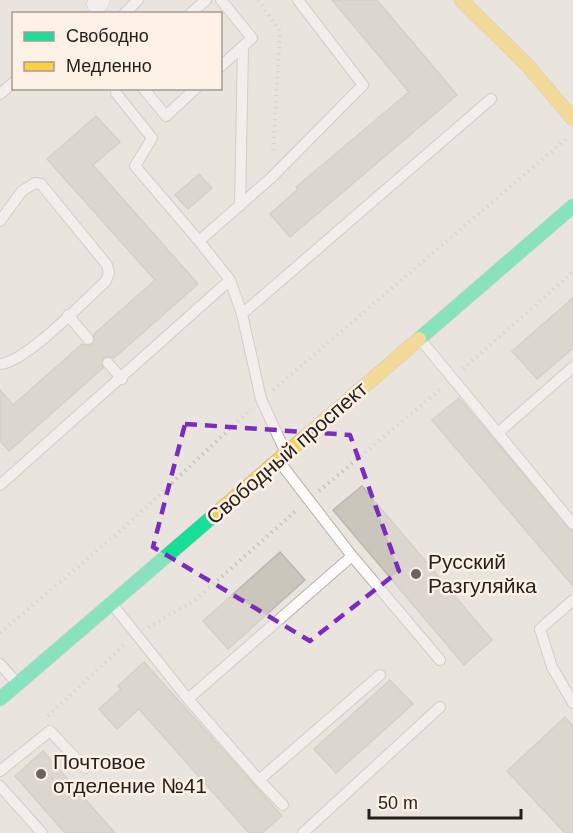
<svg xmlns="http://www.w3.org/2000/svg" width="573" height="833" font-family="Helvetica,sans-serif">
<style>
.building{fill:#cbc6bb;stroke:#bbb7b2;stroke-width:1.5}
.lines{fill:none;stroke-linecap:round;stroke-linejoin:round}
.lane-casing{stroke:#b7b2ae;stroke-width:12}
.street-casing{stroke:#b7b2ae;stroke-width:21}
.fast-casing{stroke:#b7b2ae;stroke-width:15}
.slow-casing{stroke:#b7b2ae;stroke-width:15}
.path{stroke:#c7c4c1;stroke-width:4;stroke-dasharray:1.5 4.5;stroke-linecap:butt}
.lane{stroke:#fcfbfa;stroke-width:10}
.street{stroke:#fcfbfa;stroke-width:20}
.fast{stroke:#16e098;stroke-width:14}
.slow{stroke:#ffcf43;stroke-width:14}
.marked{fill:none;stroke:#7b2cbf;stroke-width:4.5;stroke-dasharray:12 8;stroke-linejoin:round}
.poi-dot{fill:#69645f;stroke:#fdf0e5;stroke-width:2}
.labels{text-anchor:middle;stroke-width:5;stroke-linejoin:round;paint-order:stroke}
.street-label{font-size:21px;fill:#241f1b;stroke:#fdf0e5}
.poi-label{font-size:21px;fill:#241f1b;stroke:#fdf0e5;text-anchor:start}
</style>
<rect width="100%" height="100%" fill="#eae4de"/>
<!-- building -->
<path class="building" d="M332,0H377L457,95L290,237L270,214L298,189L296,187L409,92Z
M96,116L120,142L93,165L198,284L114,358L107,356L103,358V368L9,451L0,441V390L13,405L82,344L89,346L93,344L94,334L155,280L47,159Z
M199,174L212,188L188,209L175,195Z
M573,298V348L537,379L512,351Z
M459,398L573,533V586L432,420Z
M362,486L492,640L464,665L333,510Z
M280,552L305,580L228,649L203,621Z
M144,662L282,816L262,833H249L139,709L117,729L99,709L121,689L118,686Z
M390,680L413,704L336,773L314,749Z
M565,717L573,726V833H565L507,771Z
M43,751L115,833H65L15,776Z"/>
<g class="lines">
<!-- lane casing -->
<g class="lane-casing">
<path id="lane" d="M124,14L138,0
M190,14L206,0
M220,67L252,38L221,0
M143,88L166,116L196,88
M116,93L152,138L135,166L199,241
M0,94L14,82
M240,206L243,46
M0,221L22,191L35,183L41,184L107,265L109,273L106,281C85,300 25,363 0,364
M242,314L491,99
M68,315L88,339
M420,339L573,524
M108,363L122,379
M499,432L573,367
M285,451L261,399L242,314L230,280L199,241L271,178L363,85L298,0
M0,485L230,280
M352,556L440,660
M573,600L540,629L552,667L573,703
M112,604L188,699L259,780L380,675
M0,664L18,684
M188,699L352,556L278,460
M0,771L50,731L85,768
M259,780L283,805
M0,786L42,833
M303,833L440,707"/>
</g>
<!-- street casing -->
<g class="street-casing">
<path id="street" d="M97,4L100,0"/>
</g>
<!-- fast casing -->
<g class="fast-casing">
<path id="fast" d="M419,339L573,206
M0,699L219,511"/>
</g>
<!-- slow casing -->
<g class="slow-casing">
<path id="slow" d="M461,0L528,66L573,119
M219,511L419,339"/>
</g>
<!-- path -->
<path class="path" d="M258,0L280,31L273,154
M463,369L573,272
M273,390L566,139
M319,491L442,388
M148,627L194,601L297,510
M0,633L126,526L251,409
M48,716L125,644"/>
<!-- lane -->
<use href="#lane" class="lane"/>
<!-- street -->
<use href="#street" class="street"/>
<!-- fast -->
<use href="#fast" class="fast"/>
<!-- slow -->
<use href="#slow" class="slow"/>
</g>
<!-- marked area -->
<path d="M0 0H573V833H0ZM185,424L350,435L399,571L310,641L153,547Z" fill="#eae4de" fill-opacity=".55" fill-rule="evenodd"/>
<path class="marked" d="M185,424L350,435L399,571L310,641L153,547Z"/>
<!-- markers -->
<g class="poi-dot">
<circle cx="416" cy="574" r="6"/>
<circle cx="41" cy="774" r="6"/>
</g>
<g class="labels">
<!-- street labels -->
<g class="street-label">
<text transform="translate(287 453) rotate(-41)" y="7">Свободный проспект</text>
</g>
<!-- poi labels -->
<g class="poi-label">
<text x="428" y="569">Русский<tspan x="428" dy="24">Разгуляйка</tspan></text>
<text x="53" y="769">Почтовое<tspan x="53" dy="24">отделение №41</tspan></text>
</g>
</g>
<!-- legend -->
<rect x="12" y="12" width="210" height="78" fill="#fdf0e5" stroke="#a69c94" stroke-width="1.5"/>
<rect x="24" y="32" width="30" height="9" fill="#16e098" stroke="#a69c94" stroke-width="1.5"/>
<text x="66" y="42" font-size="18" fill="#241f1b">Свободно</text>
<rect x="24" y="62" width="30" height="9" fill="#ffcf43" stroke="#a69c94" stroke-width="1.5"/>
<text x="66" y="72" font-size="18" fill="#241f1b">Медленно</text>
<!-- scale -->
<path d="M369 809v9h152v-9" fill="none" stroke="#241f1b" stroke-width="3"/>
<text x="378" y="809" font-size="18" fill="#241f1b" stroke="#fdf0e5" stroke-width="4.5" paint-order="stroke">50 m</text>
</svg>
